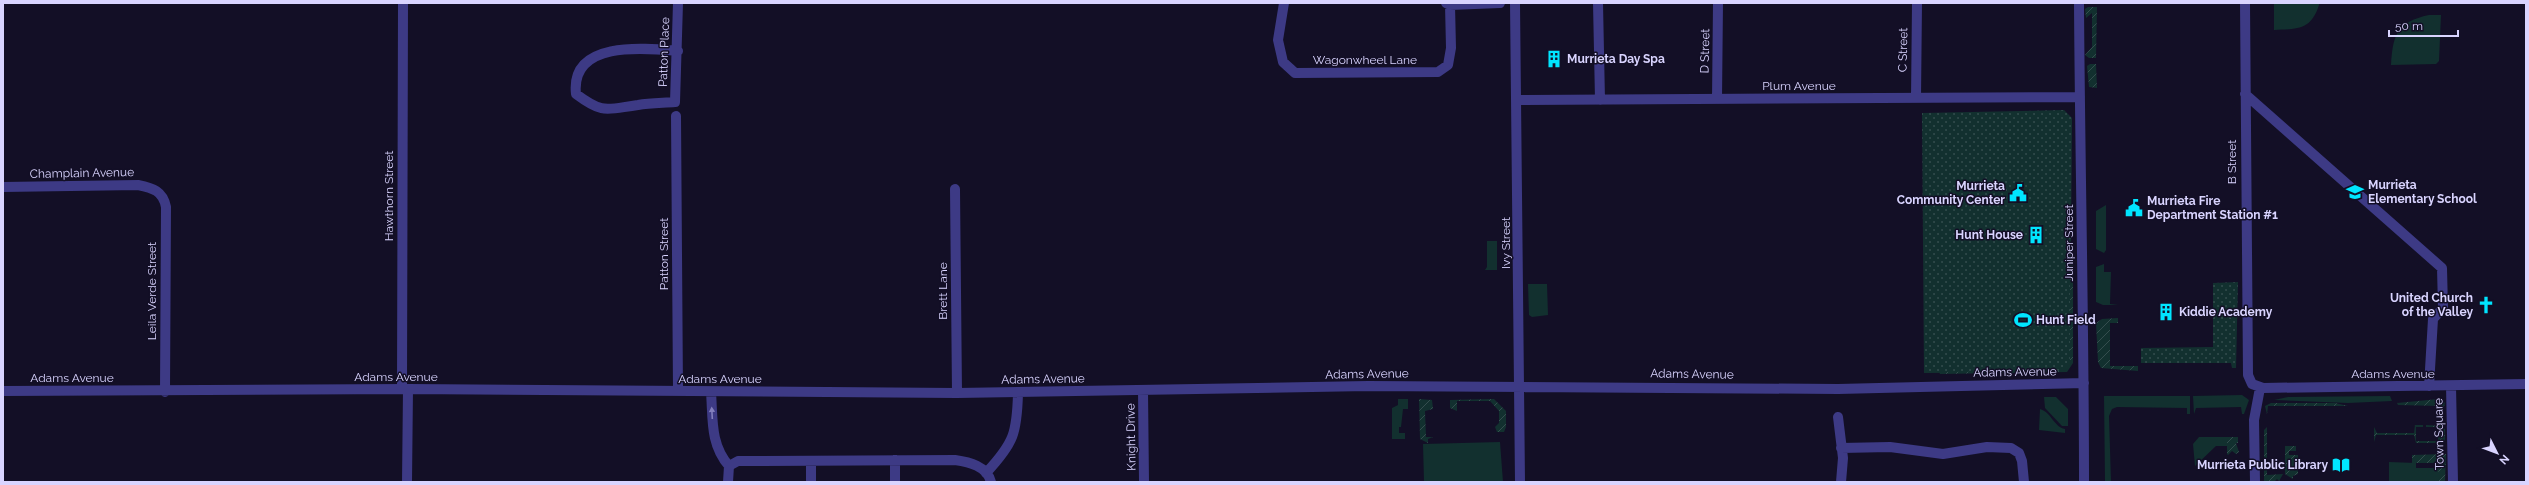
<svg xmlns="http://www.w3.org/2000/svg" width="2529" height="485" font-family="Raleway,sans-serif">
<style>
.grass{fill:#12302f}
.park{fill:url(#park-dots)}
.garden{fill:url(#garden-furrows)}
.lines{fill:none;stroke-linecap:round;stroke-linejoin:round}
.minor{stroke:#3d3a85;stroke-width:10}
.oneway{fill:#837fbc}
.labels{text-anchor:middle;stroke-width:3;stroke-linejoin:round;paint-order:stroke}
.street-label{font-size:12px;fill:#d9d4ff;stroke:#130f26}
.poi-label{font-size:12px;font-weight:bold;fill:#d9d4ff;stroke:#130f26;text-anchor:start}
</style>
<defs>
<pattern id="park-dots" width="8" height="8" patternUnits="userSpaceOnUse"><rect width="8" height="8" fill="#12302f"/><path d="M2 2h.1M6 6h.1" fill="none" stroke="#344d4e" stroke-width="1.8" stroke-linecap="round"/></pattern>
<pattern id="garden-furrows" width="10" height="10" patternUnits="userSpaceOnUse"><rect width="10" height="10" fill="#12302f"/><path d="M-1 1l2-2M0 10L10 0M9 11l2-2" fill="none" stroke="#344d4e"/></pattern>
</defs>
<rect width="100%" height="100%" fill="#130f26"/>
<!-- grass -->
<path class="grass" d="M2274,3H2319V5C2311,30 2298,29 2274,30Z
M2429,15H2441L2439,61L2436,64L2391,65C2393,34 2397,22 2429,15Z
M2106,205V250L2104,253L2096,249V211Z
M1487,241H1497V270H1485L1487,267Z
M2104,264V272H2111L2110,304L2118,305H2103L2096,302V267Z
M1528,284H1547L1548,315L1532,317L1529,315Z
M2242,395L2249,400L2244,414H2242L2241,407L2196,408L2194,414L2193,396Z
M2104,396H2190V414H2187V408L2117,407L2112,409L2109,416L2111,482H2105Z
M2390,396L2392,401L2348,403L2274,400L2288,397Z
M2044,397H2056L2068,409V426H2062L2045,408Z
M1398,399H1408V409H1403L1401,427H1399V433H1405V439H1392V408L1398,405Z
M2040,409C2051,412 2054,427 2065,429V433L2039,430Z
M2199,437H2227V446H2216L2195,466L2193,444Z
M1500,442L1503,482H1424L1423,444Z
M2389,462L2416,463V468H2439V482H2389Z"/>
<!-- park -->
<path class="park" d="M2064,110L2072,118L2070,365L2063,372L1924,373L1922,113Z
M2238,282L2236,368H2232L2231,363H2141V348L2213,347V283Z"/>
<!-- garden -->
<path class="garden" d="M2088,7H2097L2096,58H2089L2085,55L2092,47V13L2086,18L2085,9Z
M2090,64H2096L2097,88L2089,87L2087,66Z
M2070,248L2073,249V363L2067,372L1940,374L1939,372L2063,371L2070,364Z
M2118,318V323H2110V366H2138V371L2101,368L2098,362L2096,323L2102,319Z
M1419,399L1432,400L1433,409L1425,411L1426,437H1433L1428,439V443L1420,439Z
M1494,399L1506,411V427L1504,432H1497L1495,427L1499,423V411L1490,401H1457V411L1450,408V400Z
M2439,399L2445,403L2442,413L2440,406L2398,405L2397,403Z
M2271,403H2335L2348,406H2268L2267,414L2265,406Z
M2415,425H2423V427H2416V441H2438V427H2426V425L2441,426L2445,429V440L2443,443H2416L2414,435H2376L2374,442V427L2377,433H2414Z
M2267,427V475L2283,474L2279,481L2277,479L2274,482H2264V430Z
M2227,437H2238V443H2236L2239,452L2236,454L2232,451L2228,455L2227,454Z
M2285,446H2296V451H2289V455H2298V474L2293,476V479L2285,474Z
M2446,454L2445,482H2439L2438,463H2412V455Z"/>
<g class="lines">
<!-- minor -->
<path class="minor" d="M678,3L675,102C663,103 650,103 638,105C607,109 604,115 576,94C570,40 645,48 678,51
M1284,3L1278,40L1283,62L1295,73L1438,72L1448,65L1451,48L1450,5
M1446,3L1450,5L1500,3
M1515,3L1520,482
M1598,3L1600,100
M2079,3C2080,163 2084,322 2084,482
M2245,3L2248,375L2252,384L2263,388L2526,384
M2245,94L2442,268L2443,308L2433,319L2429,386
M1916,98L1917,3
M1717,99L1718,3
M1517,100L2080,97
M676,116L678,391
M3,187L138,185C153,188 163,191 166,207L165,392
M955,189L957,393
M2451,386L2453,482
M402,389L403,3
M3,391L408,389L957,393L1368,386L1838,389L2084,383
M1143,391L1144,482
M711,392C713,419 710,444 729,466
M1838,417L1843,458L1841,482
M1841,448L1890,447L1943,454L1987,447L2011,448L2019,453L2022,461L2024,482
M811,461V482
M986,473C1014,443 1017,433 1018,393
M407,482L408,389
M728,482L729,466L738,461L955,460C969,462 987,466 991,482
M895,482V460
M2255,482L2254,420L2260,388"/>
</g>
<!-- one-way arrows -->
<defs><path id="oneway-solid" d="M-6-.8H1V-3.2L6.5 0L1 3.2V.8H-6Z"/></defs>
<use class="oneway" href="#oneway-solid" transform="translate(712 413) rotate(-93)"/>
<!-- icons -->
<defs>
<g id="building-bare" transform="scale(1.38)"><path d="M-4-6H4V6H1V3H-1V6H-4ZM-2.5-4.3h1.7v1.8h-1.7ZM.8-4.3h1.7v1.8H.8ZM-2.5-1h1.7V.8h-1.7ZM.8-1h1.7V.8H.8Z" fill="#00e5ff" stroke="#130f26" stroke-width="2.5" paint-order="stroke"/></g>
<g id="school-bare" transform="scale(1.38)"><path d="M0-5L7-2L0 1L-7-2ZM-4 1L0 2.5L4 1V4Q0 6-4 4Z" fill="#00e5ff" stroke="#130f26" stroke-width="2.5" paint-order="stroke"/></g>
<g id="civic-bare" transform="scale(1.38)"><path d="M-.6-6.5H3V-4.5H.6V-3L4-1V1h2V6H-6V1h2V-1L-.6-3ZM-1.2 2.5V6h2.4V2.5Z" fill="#00e5ff" stroke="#130f26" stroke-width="2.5" paint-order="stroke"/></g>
<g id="church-bare" transform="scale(1.38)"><path d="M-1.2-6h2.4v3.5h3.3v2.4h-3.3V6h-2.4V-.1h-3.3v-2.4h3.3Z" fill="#00e5ff" stroke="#130f26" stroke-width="2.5" paint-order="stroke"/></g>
<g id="stadium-bare" transform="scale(1.38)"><path d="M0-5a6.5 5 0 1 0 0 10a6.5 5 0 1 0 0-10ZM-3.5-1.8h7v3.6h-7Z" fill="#00e5ff" stroke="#130f26" stroke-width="2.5" paint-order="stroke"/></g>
<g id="library-bare" transform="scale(1.38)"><path d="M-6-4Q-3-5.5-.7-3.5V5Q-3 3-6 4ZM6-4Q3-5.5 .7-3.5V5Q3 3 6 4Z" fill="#00e5ff" stroke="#130f26" stroke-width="2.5" paint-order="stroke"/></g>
</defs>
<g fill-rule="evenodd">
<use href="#building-bare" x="1554" y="59"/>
<use href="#school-bare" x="2355" y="192"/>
<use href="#civic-bare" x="2018" y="193"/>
<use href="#civic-bare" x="2134" y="208"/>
<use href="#building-bare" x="2036" y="235"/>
<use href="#church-bare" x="2486" y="305"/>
<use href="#building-bare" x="2166" y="312"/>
<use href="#stadium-bare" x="2023" y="320"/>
<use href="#library-bare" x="2341" y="465"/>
</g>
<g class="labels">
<!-- street labels -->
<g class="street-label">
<text transform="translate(1903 50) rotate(-89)" y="4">C Street</text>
<text transform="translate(1705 51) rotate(-89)" y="4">D Street</text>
<text transform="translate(664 52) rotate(-88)" y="4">Patton Place</text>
<text x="1365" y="64">Wagonwheel Lane</text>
<text x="1799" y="90">Plum Avenue</text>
<text transform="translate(2232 162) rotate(-90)" y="4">B Street</text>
<text transform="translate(82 173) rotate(-1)" y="4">Champlain Avenue</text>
<text transform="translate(389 196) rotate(-90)" y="4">Hawthorn Street</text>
<text transform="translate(1506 243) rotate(-90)" y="4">Ivy Street</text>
<text transform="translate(2069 243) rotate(-90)" y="4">Juniper Street</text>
<text transform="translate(664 254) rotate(-90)" y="4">Patton Street</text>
<text transform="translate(152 291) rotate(-90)" y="4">Leila Verde Street</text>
<text transform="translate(943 291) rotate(-90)" y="4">Brett Lane</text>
<text transform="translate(2015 372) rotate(-1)" y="4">Adams Avenue</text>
<text transform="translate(1367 374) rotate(-1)" y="4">Adams Avenue</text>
<text transform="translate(1692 374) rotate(1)" y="4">Adams Avenue</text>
<text x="2393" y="378">Adams Avenue</text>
<text x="396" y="381">Adams Avenue</text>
<text x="72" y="382">Adams Avenue</text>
<text x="720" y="383">Adams Avenue</text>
<text transform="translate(1043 379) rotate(-1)" y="4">Adams Avenue</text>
<text transform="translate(2439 434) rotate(-91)" y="4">Town Square</text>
<text transform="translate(1131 437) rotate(-91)" y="4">Knight Drive</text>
</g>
<!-- poi labels -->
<g class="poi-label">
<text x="1567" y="63">Murrieta Day Spa</text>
<text x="2368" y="189">Murrieta<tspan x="2368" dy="14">Elementary School</tspan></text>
<text x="2005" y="190" text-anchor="end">Murrieta<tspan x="2005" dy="14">Community Center</tspan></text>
<text x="2147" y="205">Murrieta Fire<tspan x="2147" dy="14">Department Station #1</tspan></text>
<text x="2023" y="239" text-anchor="end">Hunt House</text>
<text x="2473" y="302" text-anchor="end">United Church<tspan x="2473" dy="14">of the Valley</tspan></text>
<text x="2179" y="316">Kiddie Academy</text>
<text x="2036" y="324">Hunt Field</text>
<text x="2328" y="469" text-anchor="end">Murrieta Public Library</text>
</g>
</g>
<!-- border -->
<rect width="2529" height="485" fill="none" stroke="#d9d4ff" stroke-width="8"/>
<!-- north arrow -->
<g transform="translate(2497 453) rotate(132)" stroke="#130f26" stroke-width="3" paint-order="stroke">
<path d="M0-3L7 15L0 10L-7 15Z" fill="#d9d4ff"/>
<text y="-6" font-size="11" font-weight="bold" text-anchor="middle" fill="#d9d4ff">N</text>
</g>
<!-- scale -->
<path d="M2389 30v6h69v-6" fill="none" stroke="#d9d4ff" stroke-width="2"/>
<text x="2395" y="30" font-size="12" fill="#d9d4ff" stroke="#130f26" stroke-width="3" paint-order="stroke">50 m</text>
</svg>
